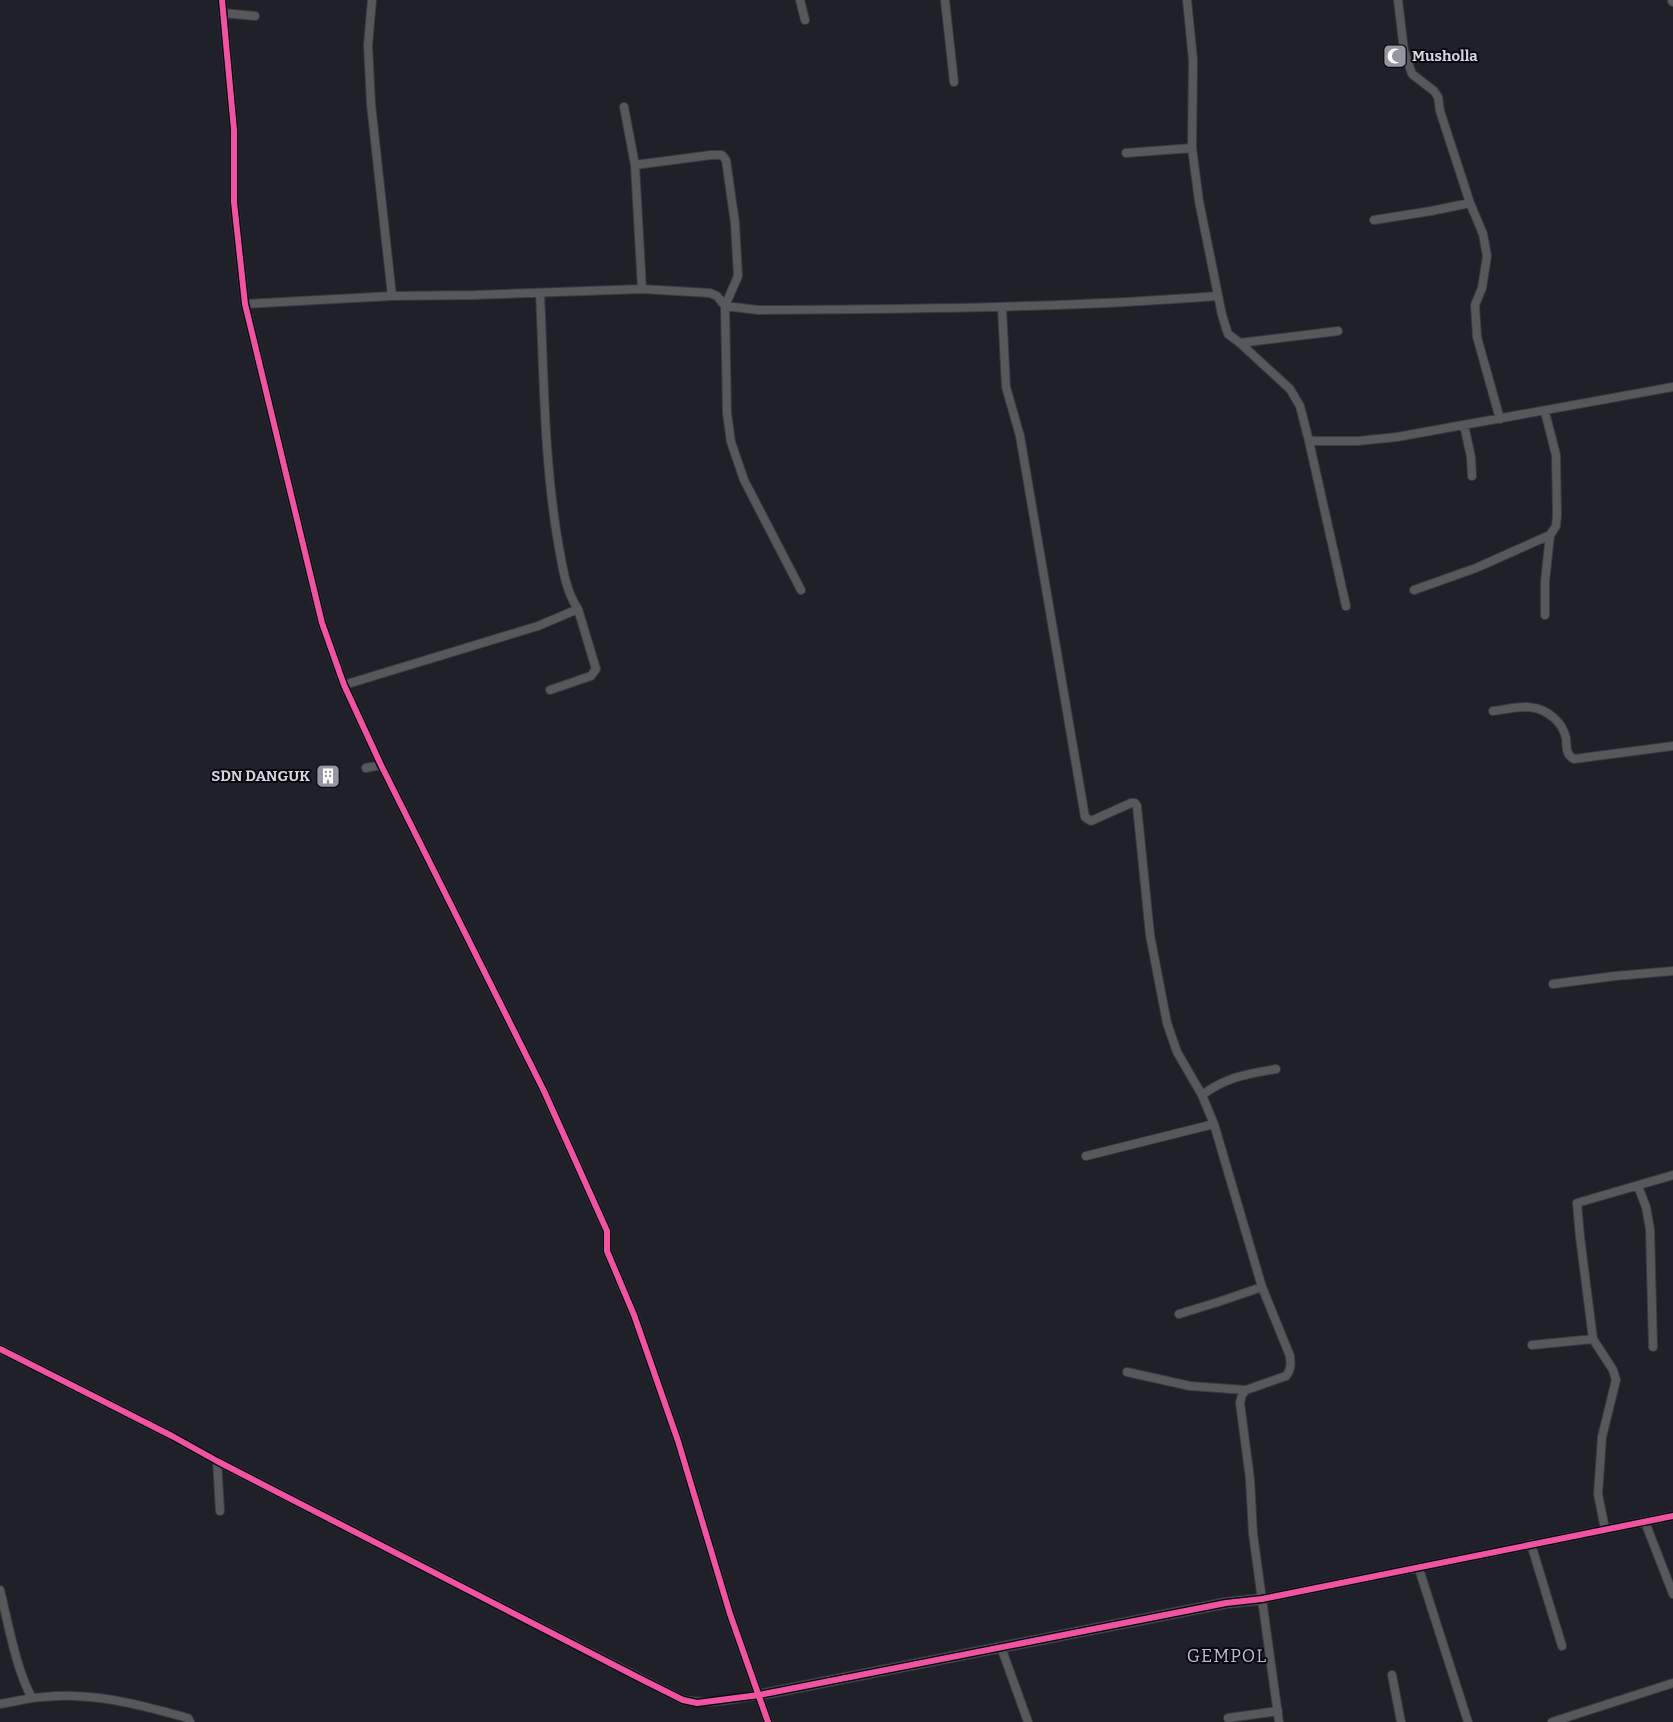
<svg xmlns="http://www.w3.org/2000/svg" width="1673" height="1722" font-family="Bitter,serif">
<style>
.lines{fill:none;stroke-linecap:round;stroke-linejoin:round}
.street-casing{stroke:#3a3a41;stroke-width:10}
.secondary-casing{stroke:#3a3a41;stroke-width:12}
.street{stroke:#56585b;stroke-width:8}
.secondary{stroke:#595b5f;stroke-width:10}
.cycleway-casing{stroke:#08080e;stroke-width:9}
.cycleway{stroke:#f153a3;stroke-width:6}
.labels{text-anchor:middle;stroke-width:4;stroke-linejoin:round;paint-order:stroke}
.poi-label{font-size:15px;font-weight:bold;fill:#d6d6e1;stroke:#08080e;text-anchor:start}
.quarter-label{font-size:18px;letter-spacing:1px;fill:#bdbdd1;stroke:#08080e}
</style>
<rect width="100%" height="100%" fill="#202028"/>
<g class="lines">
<!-- street casing -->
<g class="street-casing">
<path id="street" d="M222,0L234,130V202L245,304L322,623L344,685L381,765L544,1091L607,1231V1251L634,1315L678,1441L730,1614L768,1722
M372,0L368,45L371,104L392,296
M800,0L805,20
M945,0L954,82
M1187,0L1193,60L1192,148L1199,201L1222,315L1228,334L1240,343L1290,389L1300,406L1309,441H1358L1397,437L1673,387
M1398,0L1404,50L1412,74L1434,91L1438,97L1440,111L1470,203L1483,234L1487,256L1482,288L1475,305L1477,337L1500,419
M223,13L255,16
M624,107L635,165L642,289
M1126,153L1192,148
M635,165L711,155H722L726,160L735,223L738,276L725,306L727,413L731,442L744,480L801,590
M1374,220L1431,211L1470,203
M245,304L392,296L474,295L642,289L710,293L717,296L725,306L758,310C911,309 1064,308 1217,296
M1002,308L1006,387L1020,436L1085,817L1091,821L1131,803H1135L1137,806L1150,935L1167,1023L1177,1052L1202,1095L1214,1124L1262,1287L1290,1356C1291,1364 1291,1370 1286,1376L1246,1390L1242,1395L1240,1403L1250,1479L1253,1534L1279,1722
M1240,343L1338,331
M1464,425L1471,457L1472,476
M1309,441L1346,606
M1414,590L1476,568L1550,535L1556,526L1557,515L1556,455L1545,412
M1545,615V582L1550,535
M344,685L538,626L578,609C566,592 563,569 559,548C544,464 544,378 540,293
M550,690L591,676L596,669L578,609
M1493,711C1516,708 1535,701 1554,718C1560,723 1564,730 1566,738C1567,747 1565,754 1574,759L1673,746
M366,768L381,765
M1553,984L1615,976L1673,971
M1202,1095C1226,1077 1247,1074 1276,1069
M1086,1156L1214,1124
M1638,1186L1646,1207L1650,1229L1653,1347
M1179,1314L1218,1302L1262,1287
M1532,1345L1593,1339
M0,1349L172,1436L217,1461L683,1700C708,1705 733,1699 759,1695
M1127,1372L1190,1386L1246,1390
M217,1461L220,1511
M1645,1522L1673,1594
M1605,1529L1598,1494L1602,1437L1616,1380L1613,1370L1593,1339L1580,1237L1577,1203L1673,1175
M1531,1544L1562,1646
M1419,1569L1468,1722
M0,1590C8,1622 16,1670 32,1698C46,1697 60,1695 74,1696C113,1697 151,1708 188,1718L190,1722
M1262,1599L1673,1516
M1001,1647L1028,1722
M1392,1675L1401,1722
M0,1704L32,1698
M1228,1718L1278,1711
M1552,1722L1673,1683"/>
</g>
<!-- secondary casing -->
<g class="secondary-casing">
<path id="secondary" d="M1673,0V1
M759,1695L1226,1603L1262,1599"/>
</g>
<!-- street -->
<use href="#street" class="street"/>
<!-- secondary -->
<use href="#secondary" class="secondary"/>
<!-- cycleway casing -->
<g class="cycleway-casing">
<path id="cycleway" d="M222,0L234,130V202L245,304L322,623L344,685L381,765L544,1091L607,1231V1251L634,1315L678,1441L730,1614L768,1722
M0,1349L172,1436L217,1461L641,1679L683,1700L697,1703L759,1695L1226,1603L1262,1599L1673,1516"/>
</g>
<!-- cycleway -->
<use href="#cycleway" class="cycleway"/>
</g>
<!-- icons -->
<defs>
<g id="mosque-square" transform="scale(1.25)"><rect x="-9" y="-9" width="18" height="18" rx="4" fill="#9696a0" stroke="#08080e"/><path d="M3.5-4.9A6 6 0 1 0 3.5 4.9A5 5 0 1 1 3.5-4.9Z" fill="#fff"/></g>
<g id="building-square" transform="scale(1.25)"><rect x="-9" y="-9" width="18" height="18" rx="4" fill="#9696a0" stroke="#08080e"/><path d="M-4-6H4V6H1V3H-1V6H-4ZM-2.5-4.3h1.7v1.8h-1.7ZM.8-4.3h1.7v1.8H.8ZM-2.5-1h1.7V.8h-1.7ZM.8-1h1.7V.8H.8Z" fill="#fff"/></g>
</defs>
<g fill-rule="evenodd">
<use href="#mosque-square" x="1395" y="56"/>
<use href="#building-square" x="328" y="776"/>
</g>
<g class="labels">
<!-- poi labels -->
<g class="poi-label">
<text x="1412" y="61">Musholla</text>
<text x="310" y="781" text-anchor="end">SDN DANGUK</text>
</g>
<!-- quarter labels -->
<g class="quarter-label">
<text x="1227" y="1662">GEMPOL</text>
</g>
</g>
</svg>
